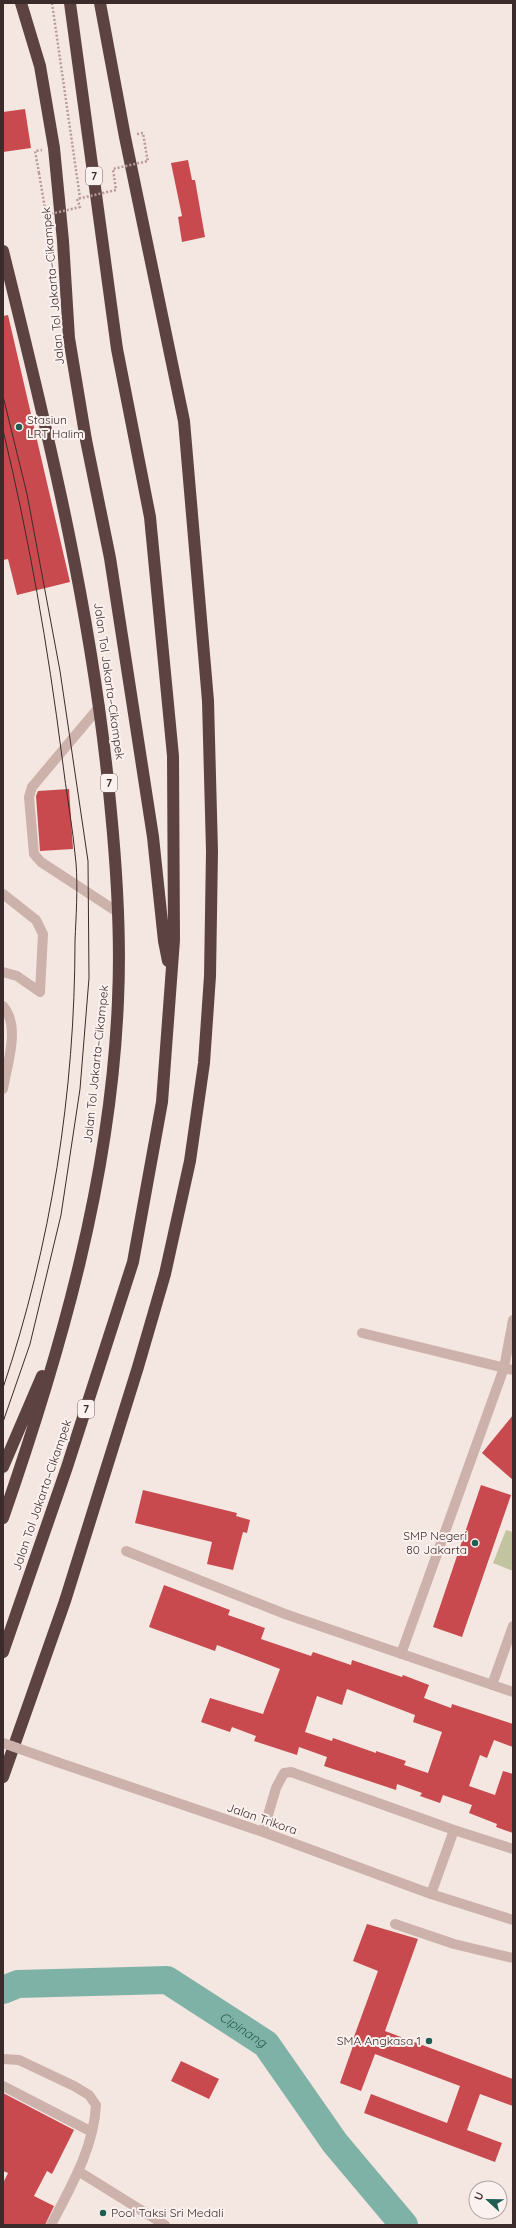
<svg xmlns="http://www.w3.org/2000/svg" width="516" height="2228" font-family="Quicksand,sans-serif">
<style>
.green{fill:#c2c4a0}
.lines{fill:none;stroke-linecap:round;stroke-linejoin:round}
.river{stroke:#7fb2a6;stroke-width:28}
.building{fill:#c84a4e;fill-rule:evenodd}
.path{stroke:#b99b96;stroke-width:2.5;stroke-dasharray:2 2;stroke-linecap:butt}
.minor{stroke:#cdb2ac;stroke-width:10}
.highway{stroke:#5c4342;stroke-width:12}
.tram{stroke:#3b2c2b;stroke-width:1}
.path-bridge{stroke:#b99b96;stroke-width:2.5;stroke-dasharray:2 2;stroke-linecap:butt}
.minor-bridge{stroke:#cdb2ac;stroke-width:10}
.poi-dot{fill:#1f5e51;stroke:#fbf1ee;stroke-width:1.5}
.labels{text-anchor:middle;stroke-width:4;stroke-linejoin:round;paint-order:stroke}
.shield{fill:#fbf1ee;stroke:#756766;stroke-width:1}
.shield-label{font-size:11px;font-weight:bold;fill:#3b2c2b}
.street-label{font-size:12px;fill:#3b2c2b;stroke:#fbf1ee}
.poi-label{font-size:12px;fill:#3b2c2b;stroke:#fbf1ee;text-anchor:start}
.water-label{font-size:13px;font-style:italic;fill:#1f5e51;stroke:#fbf1ee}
</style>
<rect width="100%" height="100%" fill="#f4e6e1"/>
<!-- green -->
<path class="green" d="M506,1530L513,1532V1571L493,1563Z"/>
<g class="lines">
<!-- river -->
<path class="river" id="s1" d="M3,1990L18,1984L167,1980L266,2044L335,2143L404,2225"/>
</g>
<!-- building -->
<path class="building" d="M25,109L31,148L3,152V112Z
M188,160L192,180H195L205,237L182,242L178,217L182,216L171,163Z
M8,315L70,582L17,595L8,559L3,560V316Z
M69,789L73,849L40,851L36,796L38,791Z
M513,1415V1480L482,1453Z
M481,1485L511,1495L462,1637L433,1627Z
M143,1490L237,1513L236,1516L250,1520L247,1533L243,1532L233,1570L207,1564L212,1542L135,1523Z
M164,1585L230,1610L228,1615L265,1628L261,1639L311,1656L313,1652L351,1665L352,1660L402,1677L403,1675L429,1685L424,1698L451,1708L452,1704L513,1724V1747L494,1740L487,1758L480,1755L469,1786L495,1795L503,1771L513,1774V1833L496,1827L497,1824L469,1813L472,1805L443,1795L440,1803L420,1796L422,1793L397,1784L396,1790L324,1766L327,1757L299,1747L297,1755L254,1741L256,1736L232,1727L230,1732L201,1722L210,1698L263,1714L280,1669L217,1645L215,1651L149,1627ZM347,1689L415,1715L413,1722L442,1732L428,1773L404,1765L406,1761L376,1751V1753L333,1738L332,1741L305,1732L317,1696L342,1705Z
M367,1924L418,1939L385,2031L513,2079V2106L480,2094L467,2130L502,2143L495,2162L364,2113L371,2094L447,2123L460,2086L375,2054L361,2091L340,2083L353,2046L351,2045L378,1971L353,1961Z
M181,2061L219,2079L209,2099L171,2081Z
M3,2093L74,2130L52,2174L47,2171L34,2196L54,2206L45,2225H3V2183L8,2173L3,2171Z"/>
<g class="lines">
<!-- path -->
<path class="path" d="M52,3L80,198
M137,134L143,133L147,157
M39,173L35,151L42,150"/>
<!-- minor -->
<path class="minor" d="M100,706L32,787L29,797L34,854L41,862L119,913
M3,894L36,920L43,934L40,992
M3,972L17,976L40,992
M3,1006C21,1027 7,1064 3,1089
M362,1333L513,1370
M126,1551L285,1614L513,1692
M401,1654L504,1368L513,1320
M492,1685L513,1626
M57,1762L263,1832L431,1894L513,1920
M263,1832L276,1788L284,1773L291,1772L454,1830L513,1849
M431,1894L454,1830
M395,1924L454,1944L513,1958
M3,2059L19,2060L74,2086L89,2095L96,2105C94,2148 70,2188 51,2225
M3,2086L92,2132
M78,2171L165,2225"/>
<!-- highway -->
<path class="highway" d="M21,3L40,66L54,148L63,241L69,338L86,440L110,558L153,837L164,941L168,961
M3,251C49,436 94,621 111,812C117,874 121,937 118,1000C111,1177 61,1351 3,1518
M3,1467L42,1376
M3,1652L67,1467L133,1262L162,1102L174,940L173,756L150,517L117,349L70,3
M3,1777L65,1601L138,1367L165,1274L190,1161L204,1063L210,976L212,851L208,701L184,421L125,137L100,3"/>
<!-- tram -->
<path class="tram" d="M3,396L27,494L60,671L88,861L89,978L80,1089L61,1215L30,1344L3,1422
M3,430C29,538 48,647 62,757C66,792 73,828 76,863C78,889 76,916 75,941C75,1092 51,1245 3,1388"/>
<!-- path-bridge -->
<path class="path-bridge" d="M39,173L46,215L80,207L77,199L116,190L113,169L148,161L147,157"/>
<!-- minor-bridge -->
<path class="minor-bridge" d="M3,1743L57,1762"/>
</g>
<!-- markers -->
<g class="poi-dot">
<circle cx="19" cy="427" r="4"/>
<circle cx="475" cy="1543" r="4"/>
<circle cx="429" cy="2041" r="4"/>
<circle cx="103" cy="2213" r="4"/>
</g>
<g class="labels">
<!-- shield labels -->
<g class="shield">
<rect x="86" y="167" width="16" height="18" rx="3"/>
<rect x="101" y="774" width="16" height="18" rx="3"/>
<rect x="78" y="1400" width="16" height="18" rx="3"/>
</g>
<g class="shield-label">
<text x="94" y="180">7</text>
<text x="109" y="787">7</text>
<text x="86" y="1413">7</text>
</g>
<!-- street labels -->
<g class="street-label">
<text transform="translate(53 286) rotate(-95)" y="4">Jalan Tol Jakarta–Cikampek</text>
<text transform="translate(109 681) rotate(82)" y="4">Jalan Tol Jakarta–Cikampek</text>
<text transform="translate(96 1064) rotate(-84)" y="4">Jalan Tol Jakarta–Cikampek</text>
<text transform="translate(42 1495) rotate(-71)" y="4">Jalan Tol Jakarta–Cikampek</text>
<text transform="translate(262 1819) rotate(19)" y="4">Jalan Trikora</text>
</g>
<!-- poi labels -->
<g class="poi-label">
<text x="27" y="424">Stasiun<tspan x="27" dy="14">LRT Halim</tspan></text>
<text x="467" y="1540" text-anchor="end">SMP Negeri<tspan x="467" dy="14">80 Jakarta</tspan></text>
<text x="421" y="2045" text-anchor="end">SMA Angkasa 1</text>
<text x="111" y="2217">Pool Taksi Sri Medali</text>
</g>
<!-- water labels -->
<g class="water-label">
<text dy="5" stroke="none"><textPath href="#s1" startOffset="256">Cipinang</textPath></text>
</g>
</g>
<!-- border -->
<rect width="516" height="2228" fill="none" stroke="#3b2c2b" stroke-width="8"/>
<!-- north arrow -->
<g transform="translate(488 2200) rotate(292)"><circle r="19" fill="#fbf1ee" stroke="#aea2a0"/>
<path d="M0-3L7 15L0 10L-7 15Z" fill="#1f5e51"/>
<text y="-6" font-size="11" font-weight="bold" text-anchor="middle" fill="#3b2c2b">U</text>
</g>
</svg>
